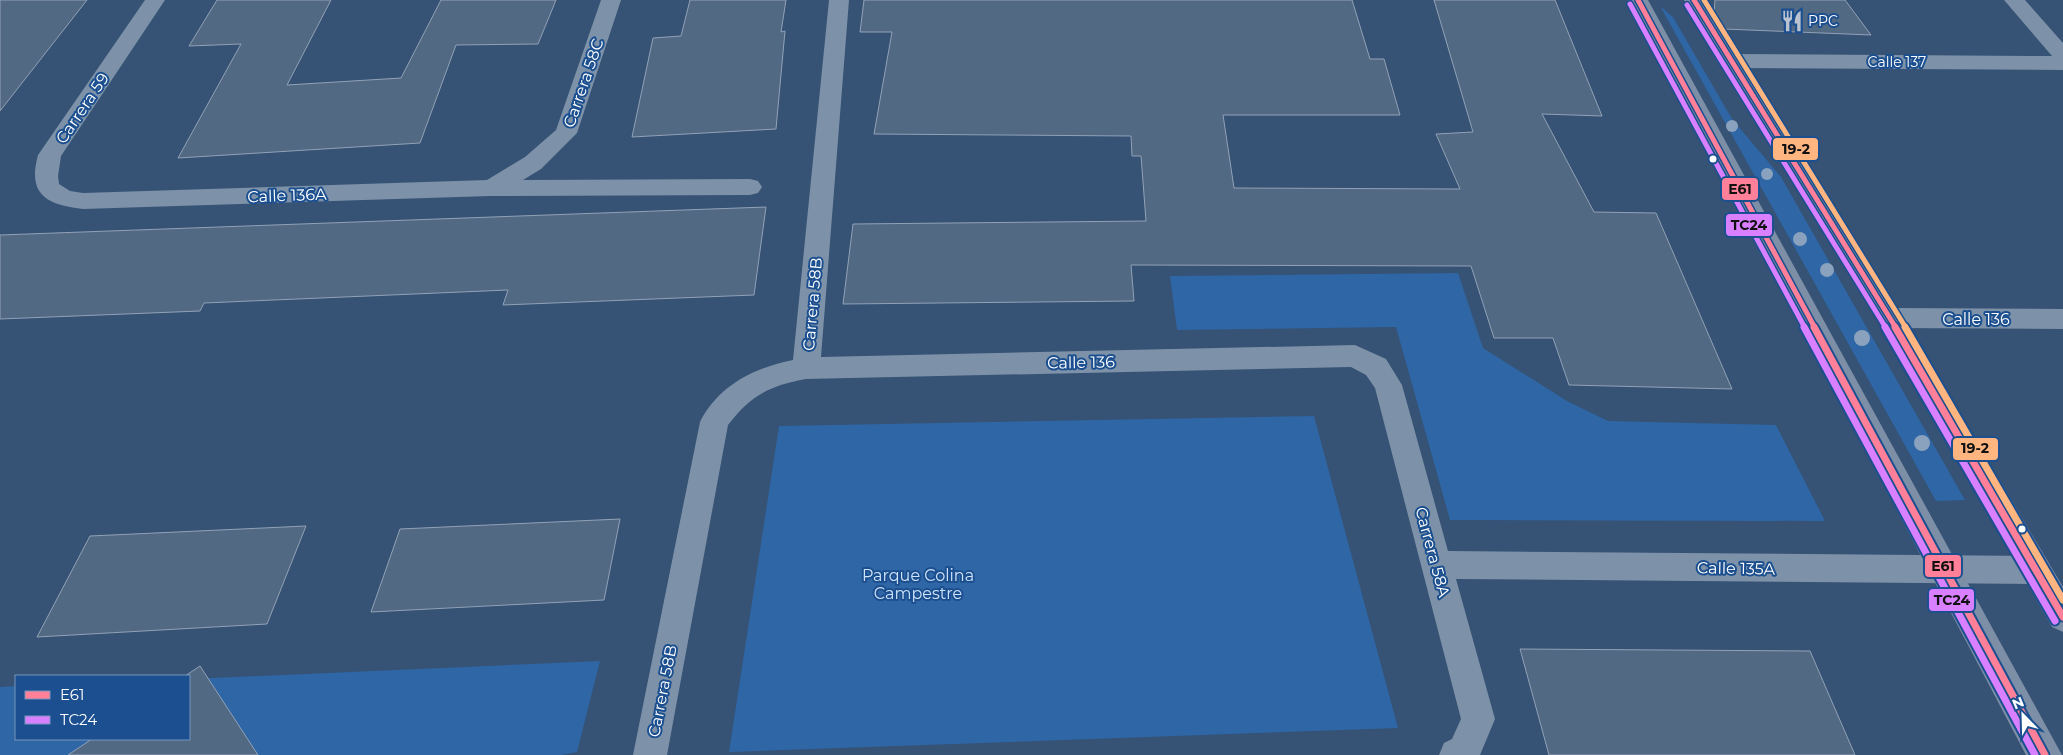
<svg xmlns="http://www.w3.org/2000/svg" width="2063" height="755" font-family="Montserrat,sans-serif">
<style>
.green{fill:#2f66a5}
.building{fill:#526984;stroke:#92a2b6}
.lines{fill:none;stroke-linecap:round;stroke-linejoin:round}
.minor{fill:#7d92a8;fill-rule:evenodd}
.major{fill:#7d8ea7;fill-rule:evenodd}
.bus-1-far1-casing{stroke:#1b4f8f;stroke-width:8}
.bus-1-casing{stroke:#1b4f8f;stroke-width:11}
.bus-2-far1-casing{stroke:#1b4f8f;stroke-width:8}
.bus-2-casing{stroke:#1b4f8f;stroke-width:11}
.bus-3-far1-casing{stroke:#1b4f8f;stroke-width:8}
.bus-3-casing{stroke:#1b4f8f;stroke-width:11}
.bus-1-far1{stroke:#ff8098;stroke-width:5}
.bus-1{stroke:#ff8098;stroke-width:7}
.bus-2-far1{stroke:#d880ff;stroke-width:5}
.bus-2{stroke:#d880ff;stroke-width:7}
.bus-3-far1{stroke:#ffb580;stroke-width:5}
.bus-3{stroke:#ffb580;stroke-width:7}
.tree{fill:#8aa2be}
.bus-dot{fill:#fff;stroke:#1b4f8f;stroke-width:2}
.labels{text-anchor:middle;stroke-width:4;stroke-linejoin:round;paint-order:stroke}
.far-poi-label{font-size:14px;fill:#fff;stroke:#1b4f8f;text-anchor:start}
.far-street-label{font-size:14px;fill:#fff;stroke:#1b4f8f}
.street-label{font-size:16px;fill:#fff;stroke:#1b4f8f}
.park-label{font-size:16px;fill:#cfe3fa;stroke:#1b4f8f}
.line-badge{stroke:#1b4f8f;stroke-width:2}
.pale-badge-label{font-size:14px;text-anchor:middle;font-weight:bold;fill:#111}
</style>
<rect width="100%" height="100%" fill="#365274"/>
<!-- green -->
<path class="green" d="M1660,6L1673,17L1732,119L1781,177L1965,500L1936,501Z
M1458,273L1483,348L1567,401L1608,421L1776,425L1825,521L1450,520L1396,327L1177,330L1170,276Z
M1314,416L1398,728L729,752L779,426Z
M600,661L577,752L561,755H0V687L16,686V739H189V679Z"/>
<!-- building -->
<path class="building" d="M0,0H87L0,111Z
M217,0H331L287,85L401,78L441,0H556L538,44L456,45L420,143L178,158L241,44L189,46Z
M690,0H786L781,32L785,31L776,129L632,137L653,38L681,36Z
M864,0H1352L1370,59H1384L1400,115H1223L1234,188L1460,189L1436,134L1473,132L1434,0H1555L1602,116L1542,114L1594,212L1656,213L1732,389L1569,385L1553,338H1494L1471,266L1131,265L1134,301L843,304L853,224L1146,221L1141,156H1132L1131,136L874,134L892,32H860Z
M1715,0H1845L1871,35L1724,29L1714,13Z
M766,207L754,295L503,305L508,290L204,303L200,311L0,319V235Z
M620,519L604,600L371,612L400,529Z
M306,526L267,624L37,637L90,536Z
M1520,649L1810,651L1855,755H1549Z
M200,666L258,755H68L92,739H189V676H185Z"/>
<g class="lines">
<!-- minor -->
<path class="minor" d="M145,0H165L61,156L58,176L59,184L70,191L83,193L487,180L525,157L556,130L601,0H621L577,133L541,169L523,180L750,179L758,181L762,187L758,193L750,195L490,196L83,209C47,205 27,195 38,155Z
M829,0H849L821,357L1355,345L1386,359L1402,385L1448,551L2036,556L2047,560L2052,570L2047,580L2036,584L1456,579L1495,719L1480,755H1439L1444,743L1452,739L1461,719L1375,388L1366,375L1351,367L806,379C769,386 751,395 728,425L667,755H633L700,422C719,385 754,368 793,360Z
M2004,0H2025L2063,43V70L1731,68L1723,66L1720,61L1723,56L1731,54L2052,56Z
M1890,308L2063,309V329L1890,328L1881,325L1877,318L1881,311Z"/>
<!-- major -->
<path class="major" d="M1628,0H1648L2062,755H2026Z
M1684,0H1704L1899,311L2063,587V632L2052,627L1881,325Z"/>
<!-- bus-1-far1 casing -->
<g class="bus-1-far1-casing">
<path id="bus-1-far1" d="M1638,0L1815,328
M1694,0L1896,328"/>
</g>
<!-- bus-1 casing -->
<g class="bus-1-casing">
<path id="bus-1" d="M1814,327L2045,755
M1895,327L2063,617"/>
</g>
<!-- bus-2-far1 casing -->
<g class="bus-2-far1-casing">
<path id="bus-2-far1" d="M1630,4L1805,328
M1687,5L1886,328"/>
</g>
<!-- bus-2 casing -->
<g class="bus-2-casing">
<path id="bus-2" d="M1804,327L2035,755
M1885,327L2055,621"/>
</g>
<!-- bus-3-far1 casing -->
<g class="bus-3-far1-casing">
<path id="bus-3-far1" d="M1704,0L1906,328"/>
</g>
<!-- bus-3 casing -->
<g class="bus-3-casing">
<path id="bus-3" d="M1905,327L2063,600"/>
</g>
<!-- bus-1-far1 -->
<use href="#bus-1-far1" class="bus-1-far1"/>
<!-- bus-1 -->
<use href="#bus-1" class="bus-1"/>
<!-- bus-2-far1 -->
<use href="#bus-2-far1" class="bus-2-far1"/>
<!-- bus-2 -->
<use href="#bus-2" class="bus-2"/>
<!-- bus-3-far1 -->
<use href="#bus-3-far1" class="bus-3-far1"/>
<!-- bus-3 -->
<use href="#bus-3" class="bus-3"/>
</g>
<!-- trees -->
<g class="tree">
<circle cx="1732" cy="126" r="6"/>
<circle cx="1767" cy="174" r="6"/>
<circle cx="1800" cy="239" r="7"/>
<circle cx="1827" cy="270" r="7"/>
<circle cx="1862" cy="338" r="8"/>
<circle cx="1922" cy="443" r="8"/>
</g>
<!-- icons -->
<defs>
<g id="restaurant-bare" transform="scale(1.725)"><path d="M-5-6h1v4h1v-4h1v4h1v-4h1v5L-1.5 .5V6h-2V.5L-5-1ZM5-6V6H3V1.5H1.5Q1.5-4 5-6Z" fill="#b9c2ce" stroke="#1b4f8f" stroke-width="2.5" paint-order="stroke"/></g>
</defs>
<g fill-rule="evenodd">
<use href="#restaurant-bare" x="1792" y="21"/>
</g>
<!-- markers -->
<g class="bus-dot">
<circle cx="1713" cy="159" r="4.5"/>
<circle cx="2022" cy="529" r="4.5"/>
</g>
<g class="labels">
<!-- far-poi labels -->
<g class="far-poi-label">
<text x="1808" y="26">PPC</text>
</g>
<!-- far-street labels -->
<g class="far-street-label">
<text x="1897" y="67">Calle 137</text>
</g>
<!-- street labels -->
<g class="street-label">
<text transform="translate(583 83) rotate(-71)" y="6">Carrera 58C</text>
<text transform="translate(82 108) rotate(-56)" y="6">Carrera 59</text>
<text transform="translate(287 195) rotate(-2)" y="6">Calle 136A</text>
<text transform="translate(812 304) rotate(-85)" y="6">Carrera 58B</text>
<text x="1976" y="325">Calle 136</text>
<text transform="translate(1081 362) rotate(-1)" y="6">Calle 136</text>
<text transform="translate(1433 552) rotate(75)" y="6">Carrera 58A</text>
<text transform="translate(1736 568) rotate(1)" y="6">Calle 135A</text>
<text transform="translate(662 691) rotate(-79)" y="6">Carrera 58B</text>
</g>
<!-- park labels -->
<g class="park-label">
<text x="918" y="581">Parque Colina<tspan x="918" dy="18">Campestre</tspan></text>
</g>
</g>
<g class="line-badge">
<rect x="1772" y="137" width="47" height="24" rx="5" fill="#ffb580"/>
<rect x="1721" y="177" width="38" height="24" rx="5" fill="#ff8098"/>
<rect x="1725" y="213" width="48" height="24" rx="5" fill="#d880ff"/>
<rect x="1952" y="437" width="47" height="24" rx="5" fill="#ffb580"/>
<rect x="1924" y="554" width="38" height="24" rx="5" fill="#ff8098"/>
<rect x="1928" y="588" width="47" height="24" rx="5" fill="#d880ff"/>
</g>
<g class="pale-badge-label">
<text x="1796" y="154">19-2</text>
<text x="1740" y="194">E61</text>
<text x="1749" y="230">TC24</text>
<text x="1975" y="453">19-2</text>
<text x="1943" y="571">E61</text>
<text x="1952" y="605">TC24</text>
</g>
<!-- legend -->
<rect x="15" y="675" width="175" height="65" fill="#1b4f8f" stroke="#7695bc"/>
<rect x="25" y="691" width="25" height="8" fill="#ff8098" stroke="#7695bc"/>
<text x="60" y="700" font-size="15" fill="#ffffff">E61</text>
<rect x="25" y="716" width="25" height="8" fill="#d880ff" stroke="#7695bc"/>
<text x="60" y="725" font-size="15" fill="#ffffff">TC24</text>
<!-- north arrow -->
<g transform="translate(2023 715) rotate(337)" stroke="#1b4f8f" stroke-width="4" paint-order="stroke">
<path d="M0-4L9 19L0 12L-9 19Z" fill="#ffffff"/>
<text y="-8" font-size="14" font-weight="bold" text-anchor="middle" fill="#ffffff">N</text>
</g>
</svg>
